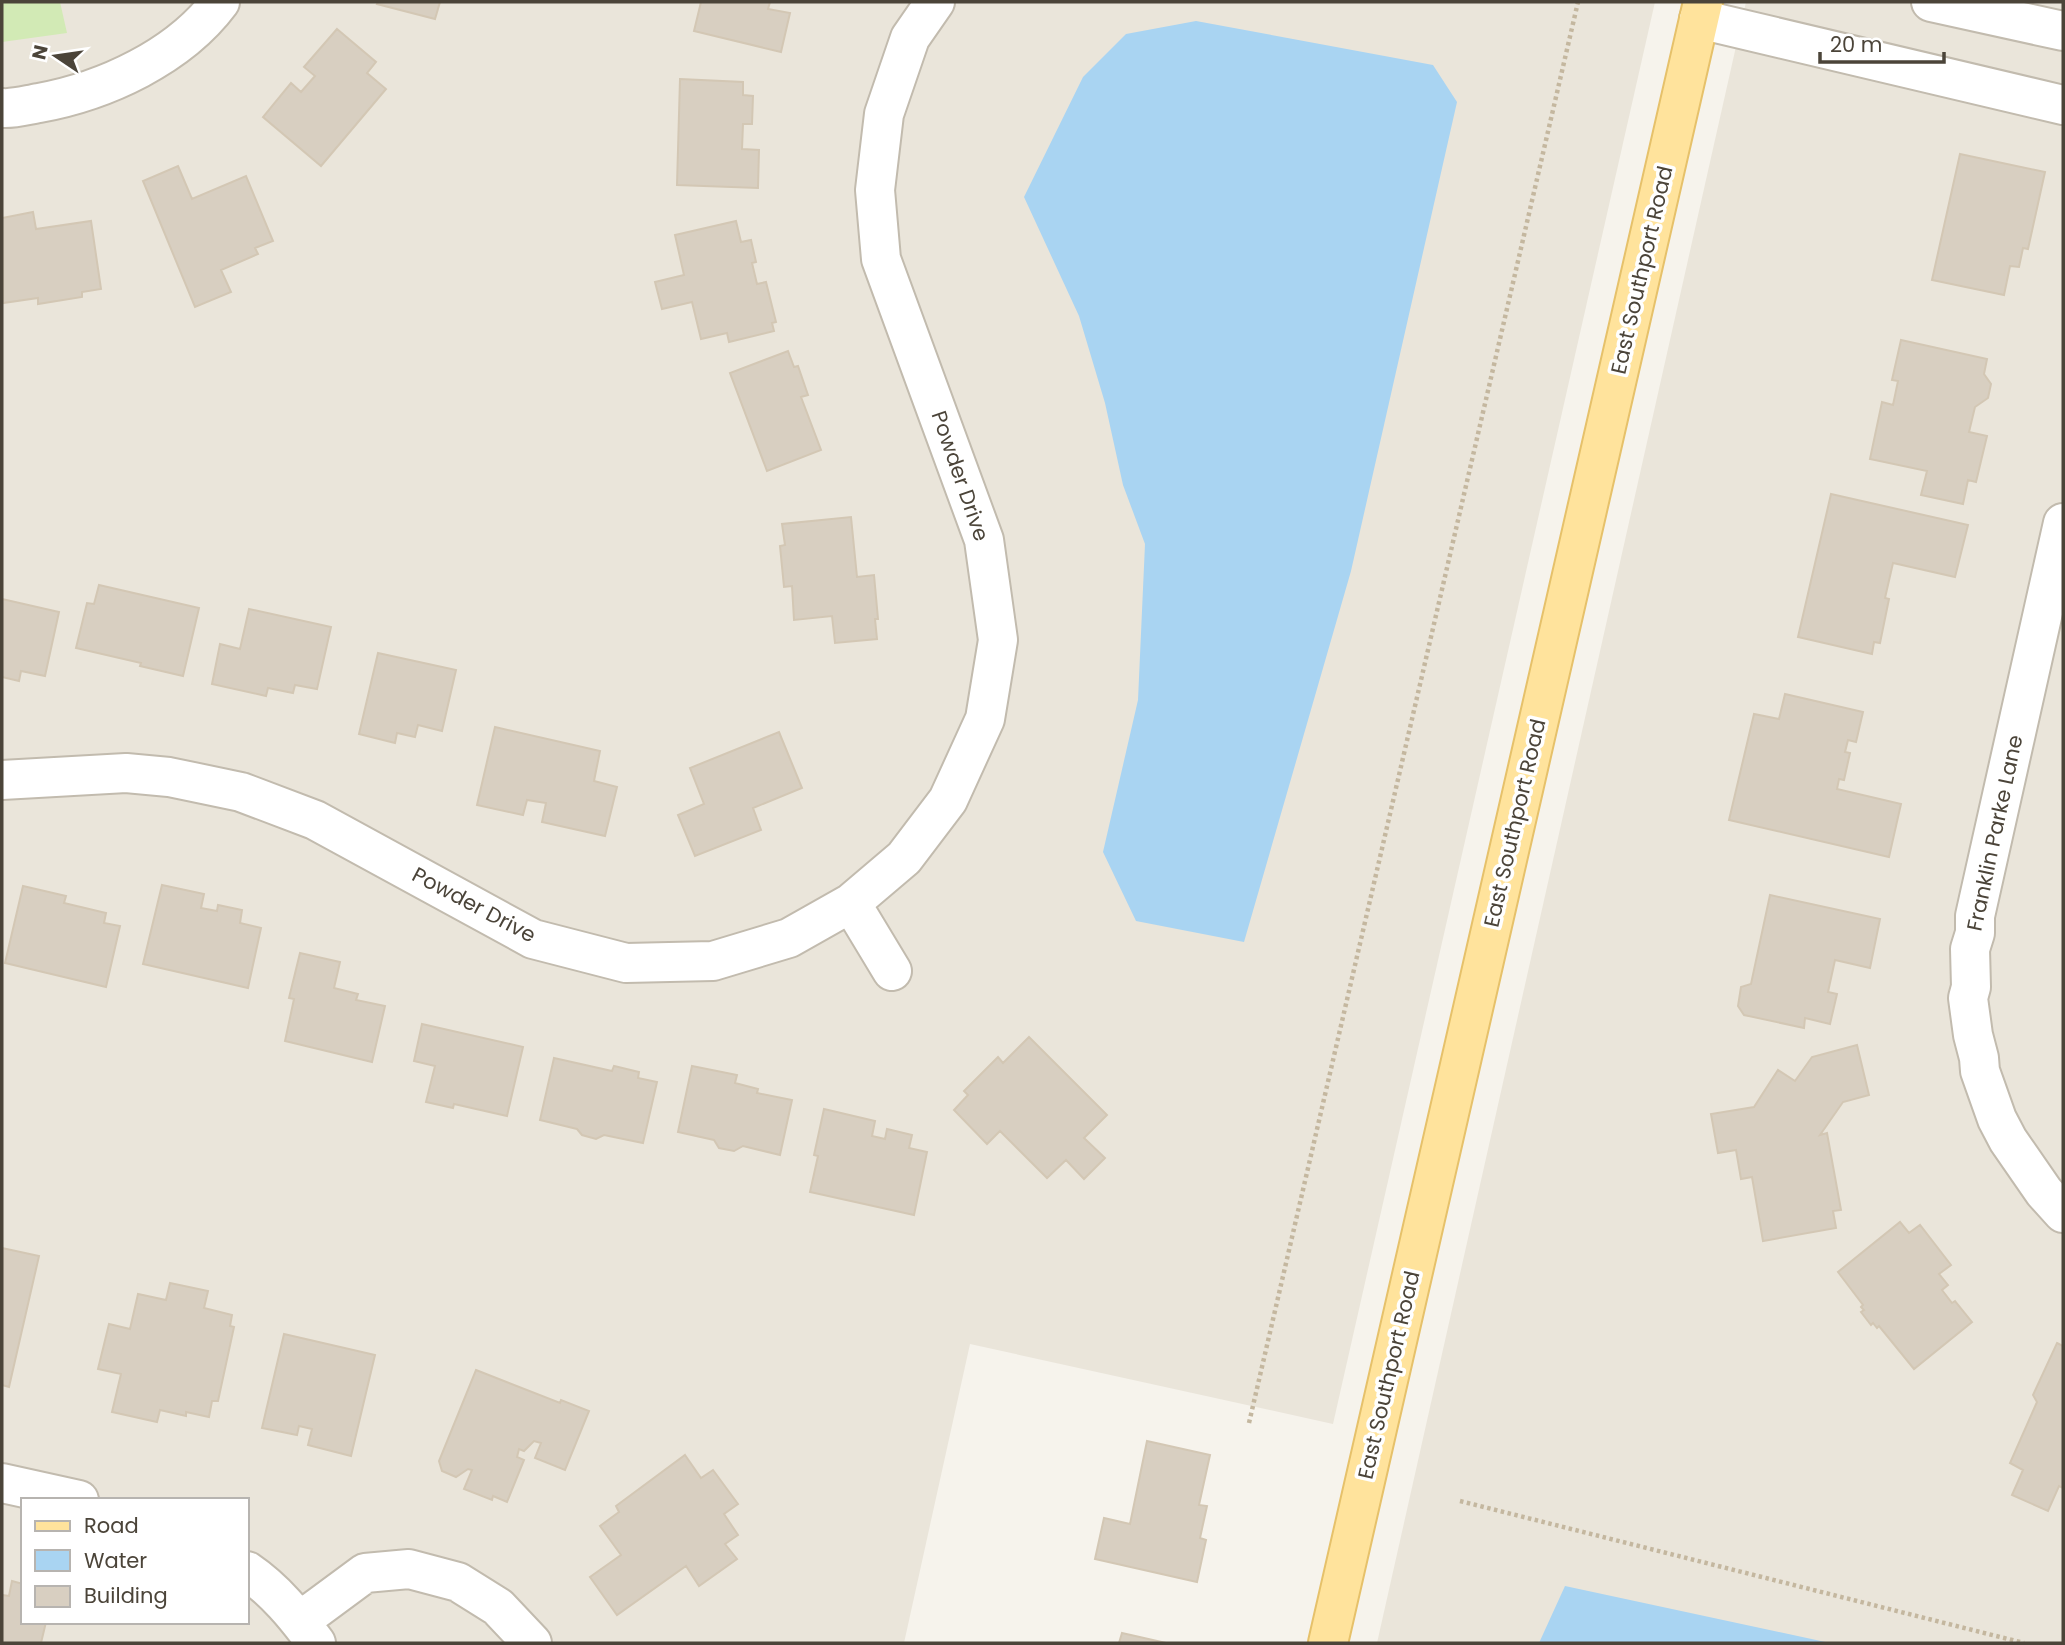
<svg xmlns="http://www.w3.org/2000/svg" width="2065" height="1645" font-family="Poppins,sans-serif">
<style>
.residential{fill:#eae5da;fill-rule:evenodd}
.green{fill:#d2eab5}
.water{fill:#a9d4f2}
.building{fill:#d8cfc1;stroke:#d3c7b4;stroke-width:2}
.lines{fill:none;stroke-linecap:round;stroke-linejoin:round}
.minor-casing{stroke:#c2bbae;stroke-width:42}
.major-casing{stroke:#e6c16a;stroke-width:42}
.path{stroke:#c4b79f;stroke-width:4.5;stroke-dasharray:3.5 3.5;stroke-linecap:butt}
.minor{stroke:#fff;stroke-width:38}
.major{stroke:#ffe39c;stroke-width:38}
.labels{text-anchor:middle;stroke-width:7;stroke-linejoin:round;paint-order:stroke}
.street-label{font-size:21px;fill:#4b4439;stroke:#fff}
</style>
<rect width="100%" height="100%" fill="#f6f3ec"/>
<!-- residential -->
<path class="residential" d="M2,2H1655L1333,1424L970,1344L904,1643H2ZM23,1500H247V1622H23Z
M1746,2H2063V1643H1377Z"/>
<!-- green -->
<path class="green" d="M2,2H60L67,33L2,42Z"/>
<!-- water -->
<path class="water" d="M1196,21L1433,65L1457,102L1351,571L1244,942L1136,921L1103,852L1138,700L1145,544L1123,485L1105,403L1079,316L1024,197L1083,77L1126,34Z
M1565,1586L1830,1643H1539Z"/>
<!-- building -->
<path class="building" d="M378,2H440L435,19L377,4Z
M701,2H770L768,9L790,13L781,52L694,31Z
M337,29L376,62L367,73L386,89L321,166L263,117L291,83L301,92L315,76L304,67Z
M680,79L743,82V95L753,96L752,124H743L742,149L759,150L758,188L677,185Z
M1960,154L2045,172L2028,249L2023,248L2019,267L2010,266L2004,295L1932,280Z
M178,166L192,199L246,176L273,241L255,248L258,254L221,270L231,292L195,307L143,181Z
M33,212L36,229L91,221L101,289L82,292V297L38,304V298L3,303L2,218Z
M736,221L741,242L751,240L756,262L752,263L757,284L766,282L776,322L772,323L774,331L729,342L727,333L701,339L692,302L662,309L655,282L684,275L675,235Z
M1901,340L1987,359L1984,374L1991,384L1988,398L1975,407L1969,432L1987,436L1976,482L1968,480L1963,504L1921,495L1927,471L1870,459L1882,402L1893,405L1898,381L1892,380Z
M788,351L794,367L798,366L808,395L801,397L821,450L767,471L730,373Z
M1831,494L1968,525L1955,577L1893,563L1885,598L1889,599L1880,643L1874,642L1872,654L1798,637Z
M851,517L857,577L874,575L878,619H875L877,639L835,643L832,616L794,620L792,586L784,587L780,546L785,545L782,524Z
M99,585L199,608L183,676L140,666L141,663L76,648L87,603L94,604Z
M2,599L59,612L45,676L21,671L19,681L2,677Z
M249,609L331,627L317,689L295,685L293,693L268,688L266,696L212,684L220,644L240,649Z
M378,653L456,670L442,731L418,725L415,737L397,733L395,743L359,734Z
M1785,694L1863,712L1856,742L1848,740L1845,752L1850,753L1844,780L1839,779L1837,789L1901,804L1889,857L1729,820L1754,714L1779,719Z
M495,727L600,751L594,781L617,787L605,836L542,822L546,803L527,800L523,815L477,805Z
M779,732L802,788L753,808L761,830L695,856L678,815L704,804L690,768Z
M162,885L204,894L201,908L217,911L218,905L242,910L240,923L261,928L248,988L143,964Z
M23,886L66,896L64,903L106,913L104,923L120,926L106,987L5,963Z
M1770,895L1880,919L1870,968L1835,960L1828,992L1837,994L1830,1024L1805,1018L1804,1028L1744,1015L1738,1006L1741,987L1751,984Z
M300,953L340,962L334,988L358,994L356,1000L385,1006L372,1062L285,1041L294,999L289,998Z
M422,1024L523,1047L507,1116L454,1104L453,1108L426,1102L435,1066L414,1061Z
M1029,1037L1107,1115L1084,1138L1105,1158L1084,1179L1066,1160L1047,1178L1000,1131L987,1144L954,1110L968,1095L964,1091L998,1057L1003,1063Z
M1857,1045L1869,1095L1843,1102L1820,1135L1827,1133L1841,1210L1833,1211L1836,1228L1763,1241L1752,1177L1741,1179L1736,1150L1718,1153L1711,1114L1754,1107L1778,1070L1795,1081L1812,1057Z
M554,1058L612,1071L614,1066L639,1072L638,1078L657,1082L643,1143L604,1135L596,1139L582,1135L577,1129L540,1120Z
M692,1066L737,1075L735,1083L758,1089L757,1093L792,1100L780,1155L743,1146L734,1151L719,1148L714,1140L678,1132Z
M824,1109L875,1121L872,1136L885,1139L887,1129L912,1135L909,1148L927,1152L914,1215L810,1192L818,1156L814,1155Z
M1900,1222L1909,1233L1920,1225L1951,1265L1939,1274L1948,1285L1942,1290L1952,1303L1955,1301L1972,1322L1914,1369L1879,1326L1877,1328L1873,1323L1871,1325L1861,1312L1864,1310L1861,1307L1863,1305L1838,1272Z
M2,1248L39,1256L9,1387L2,1385Z
M170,1283L208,1291L204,1308L232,1315L230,1326L234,1327L218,1401H212L209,1417L186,1412V1416L160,1410L157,1422L112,1412L121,1374L98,1369L109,1324L130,1329L138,1294L166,1300Z
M284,1334L375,1355L351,1456L308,1445L312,1429L299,1426L297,1435L262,1428Z
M2057,1343L2063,1346V1488L2059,1486L2048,1511L2012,1495L2023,1470L2010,1463L2037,1402L2033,1395Z
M476,1370L560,1403L561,1400L589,1411L565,1470L535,1458L541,1443L534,1441L524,1451L519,1449L517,1457L524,1460L507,1502L493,1496L492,1500L464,1489L472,1470L468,1469L456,1477L442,1471L439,1461Z
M1147,1441L1210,1455L1199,1505L1207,1506L1200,1538L1206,1540L1197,1582L1095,1559L1104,1518L1130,1524Z
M685,1455L701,1478L713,1470L738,1504L724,1514L738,1535L725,1544L737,1559L699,1586L686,1566L617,1615L590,1577L621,1555L600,1526L619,1512L616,1506Z
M12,1581L23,1584V1622H46L41,1643H2V1595L9,1596Z
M1122,1633L1166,1643H1119Z"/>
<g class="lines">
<!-- minor casing -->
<g class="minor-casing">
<path id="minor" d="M1931,2L2063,31
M1699,19L2063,105
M2,108C14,109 27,105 39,103C105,91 179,57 220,2
M2063,523L1975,916V933L1970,949L1971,987L1968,998L1973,1035L1979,1058L1980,1071L1997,1119L2008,1140L2044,1192L2063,1213
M2,780L126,773L169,777L241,792L315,820L533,939L626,963L713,961L789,938L851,903L904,858L948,800L985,719L998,640L984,540L881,259L875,190L884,114L910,38L935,2
M851,903L892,971
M2,1483L79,1500
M247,1571C275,1590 296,1616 316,1643
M300,1621L365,1573L409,1569L458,1582L498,1607L532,1643"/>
</g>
<!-- major casing -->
<g class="major-casing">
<path id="major" d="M1328,1643L1703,2"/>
</g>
<!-- path -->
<path class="path" d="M1249,1423L1578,2
M1460,1501L2024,1643"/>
<!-- minor -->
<use href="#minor" class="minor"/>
<!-- major -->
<use href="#major" class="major"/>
</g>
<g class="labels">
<!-- street labels -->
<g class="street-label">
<text transform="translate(1642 270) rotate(-77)" y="7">East Southport Road</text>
<text transform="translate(960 476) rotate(71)" y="7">Powder Drive</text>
<text transform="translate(1515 823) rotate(-77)" y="7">East Southport Road</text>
<text transform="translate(1995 833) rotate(-78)" y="7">Franklin Parke Lane</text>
<text transform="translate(474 905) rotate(28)" y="7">Powder Drive</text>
<text transform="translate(1389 1375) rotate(-77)" y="7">East Southport Road</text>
</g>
</g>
<!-- border -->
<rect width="2065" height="1645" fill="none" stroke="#4b4439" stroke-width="7"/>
<!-- legend -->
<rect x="21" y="1498" width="228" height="126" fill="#ffffff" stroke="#b7b4b0" stroke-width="2"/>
<rect x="35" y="1521" width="35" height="10" fill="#ffe39c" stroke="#b7b4b0" stroke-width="2"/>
<text x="84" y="1533" font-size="21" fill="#4b4439">Road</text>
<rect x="35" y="1550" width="35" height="21" fill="#a9d4f2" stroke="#b7b4b0" stroke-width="2"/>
<text x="84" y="1568" font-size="21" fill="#4b4439">Water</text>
<rect x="35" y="1586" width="35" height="21" fill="#d8cfc1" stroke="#b7b4b0" stroke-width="2"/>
<text x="84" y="1603" font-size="21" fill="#4b4439">Building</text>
<!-- north arrow -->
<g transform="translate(56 56) rotate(283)" stroke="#ffffff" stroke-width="5" paint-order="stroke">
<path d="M0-5L12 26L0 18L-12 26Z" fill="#4b4439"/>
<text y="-10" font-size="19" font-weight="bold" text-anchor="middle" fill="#4b4439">N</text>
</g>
<!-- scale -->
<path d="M1820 52v10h124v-10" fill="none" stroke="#4b4439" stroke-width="3.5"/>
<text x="1830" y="52" font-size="21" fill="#4b4439" stroke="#ffffff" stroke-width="5" paint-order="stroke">20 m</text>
</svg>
